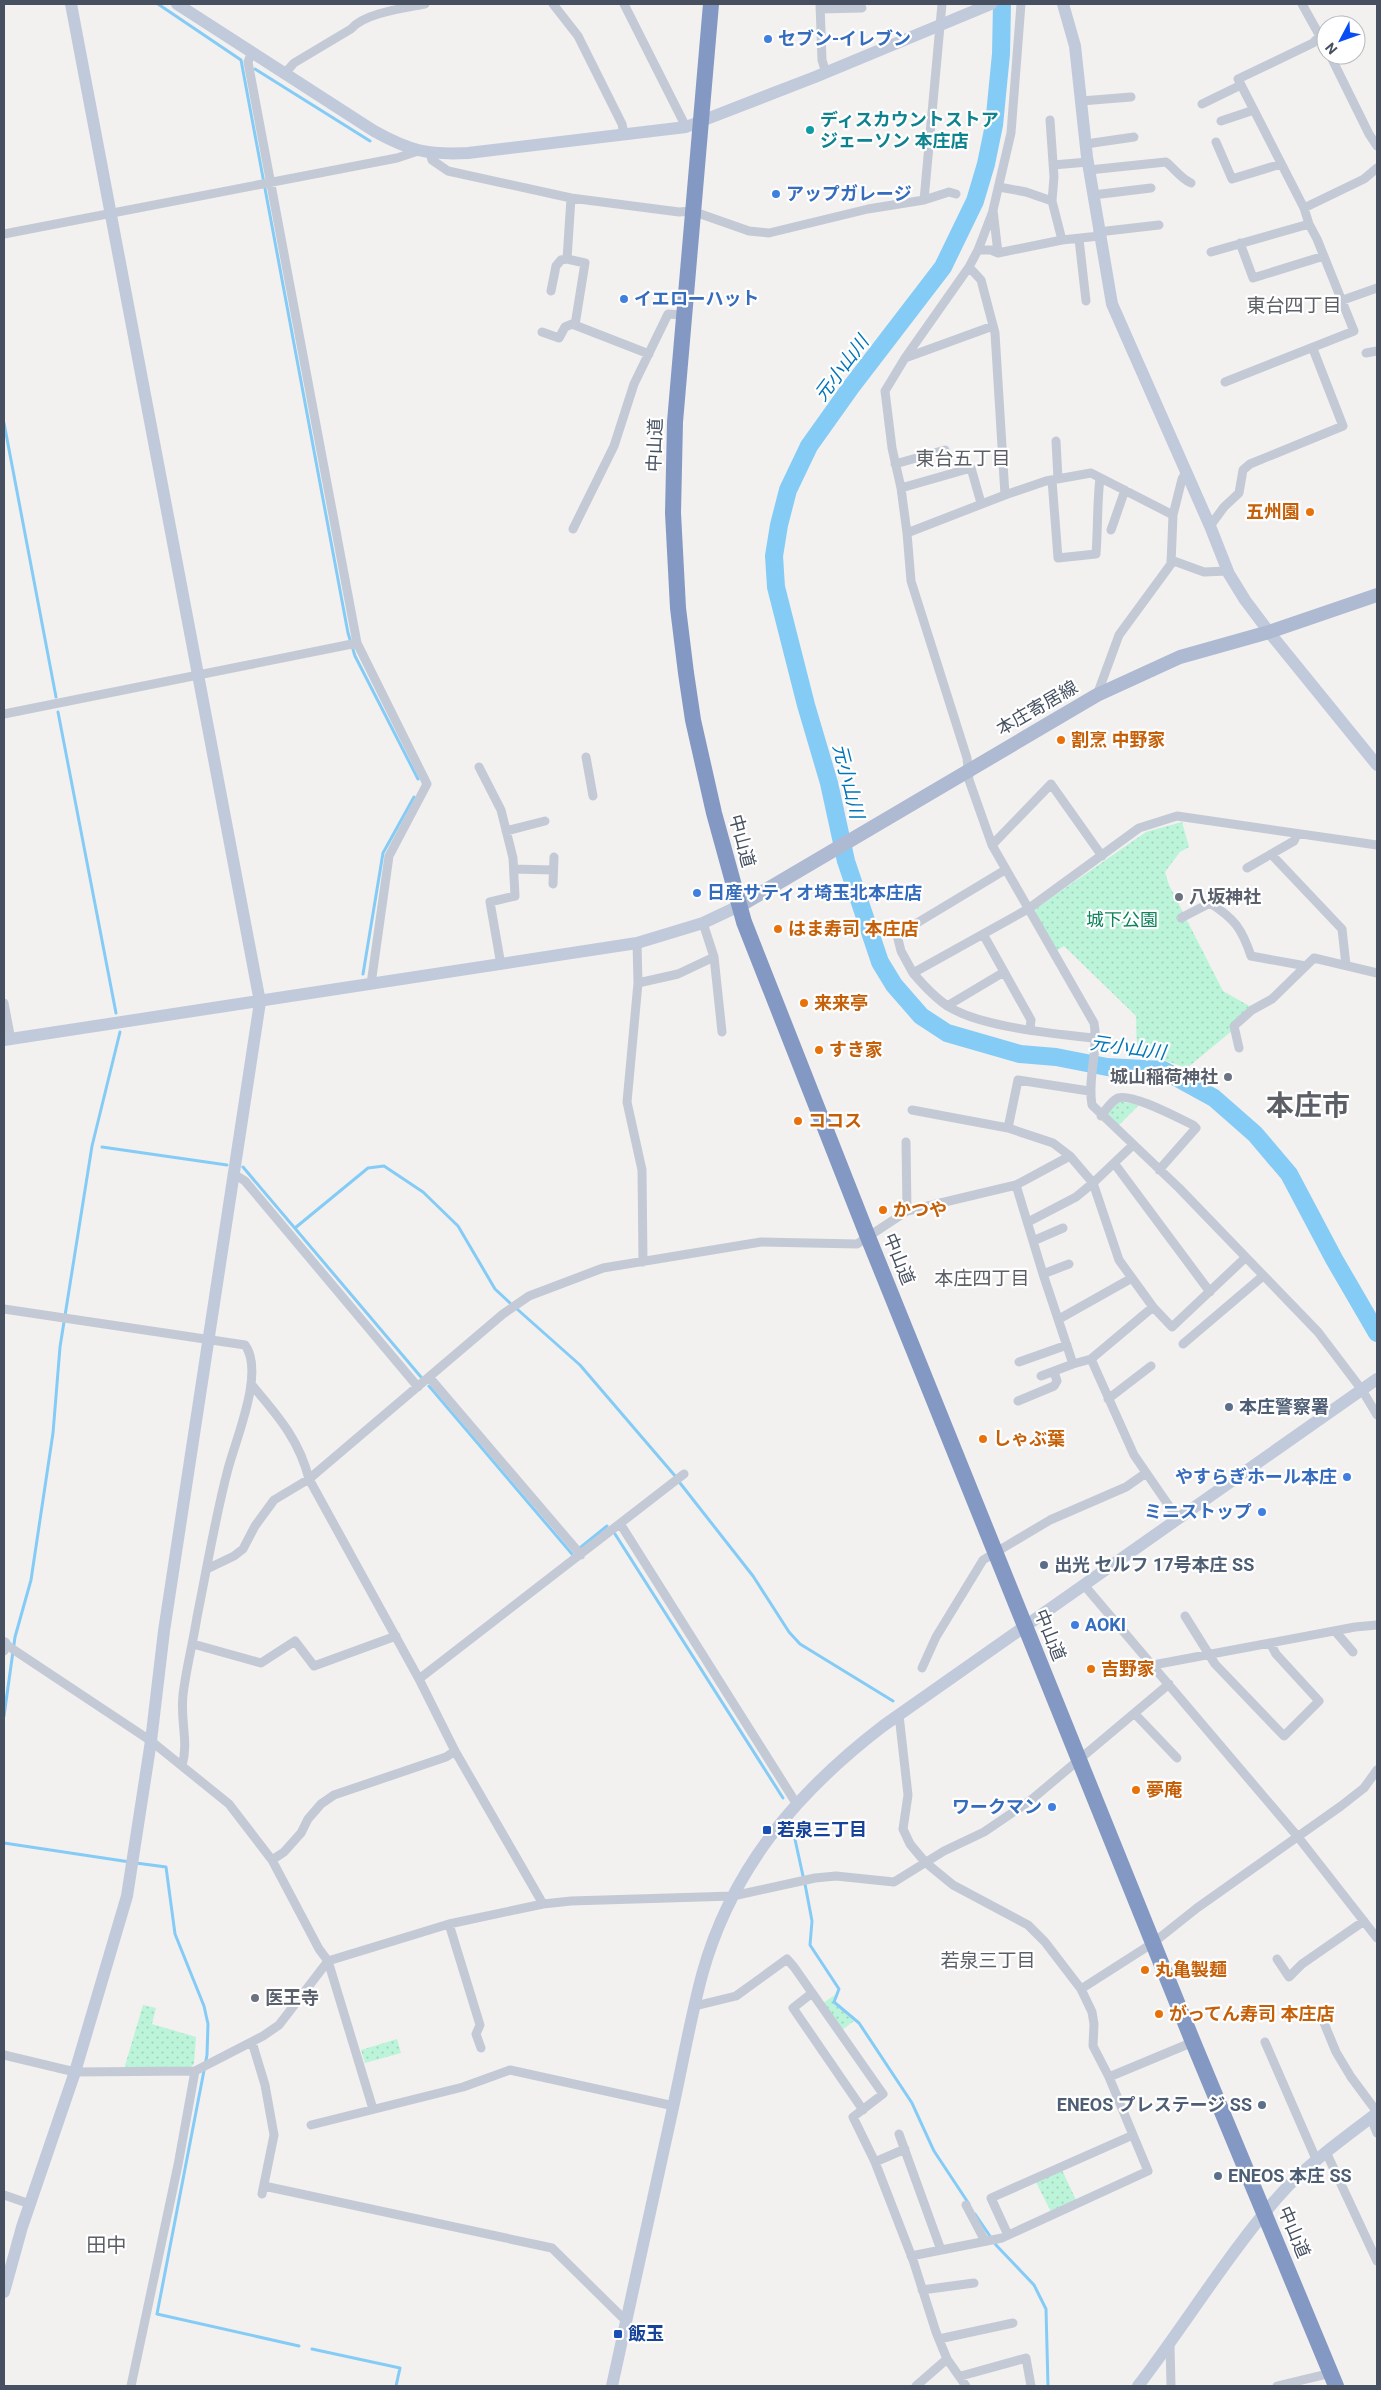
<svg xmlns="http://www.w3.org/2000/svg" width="1381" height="2390" font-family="Roboto,'Noto Sans JP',sans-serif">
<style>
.grass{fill:url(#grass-dots)}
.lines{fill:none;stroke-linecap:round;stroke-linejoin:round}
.stream{stroke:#84ccf5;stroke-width:3}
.river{stroke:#84ccf5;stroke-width:18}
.street{stroke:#c3cad6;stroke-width:9}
.secondary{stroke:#c1cadb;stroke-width:12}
.primary{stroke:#adbad1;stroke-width:14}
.highway{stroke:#8399c3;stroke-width:16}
.shop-dot{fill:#3f7fe0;stroke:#fff;stroke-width:2}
.culture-dot{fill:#0f9aa8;stroke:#fff;stroke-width:2}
.food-dot{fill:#e8710a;stroke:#fff;stroke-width:2}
.worship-dot{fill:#6b7280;stroke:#fff;stroke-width:2}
.service-dot{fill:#5c6f8a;stroke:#fff;stroke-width:2}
.transit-dot{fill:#1a4fb4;stroke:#fff;stroke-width:2}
.labels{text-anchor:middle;stroke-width:4.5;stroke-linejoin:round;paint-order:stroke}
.shop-label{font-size:18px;font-weight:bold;fill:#366cbe;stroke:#fff;text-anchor:start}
.culture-label{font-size:18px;font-weight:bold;fill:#0d838f;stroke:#fff;text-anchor:start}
.street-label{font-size:18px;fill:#465060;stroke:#fff}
.food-label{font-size:18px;font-weight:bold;fill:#c56008;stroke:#fff;text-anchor:start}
.worship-label{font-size:18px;font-weight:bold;fill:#5b616d;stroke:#fff;text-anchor:start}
.park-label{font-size:18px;fill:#0e835a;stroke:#fff}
.service-label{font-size:18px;font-weight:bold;fill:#4e5e75;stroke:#fff;text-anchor:start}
.transit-label{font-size:18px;font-weight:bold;fill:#164399;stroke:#fff;text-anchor:start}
.neighbourhood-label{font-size:19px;fill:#5c5f66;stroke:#fff}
.water-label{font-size:19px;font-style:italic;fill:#0076b9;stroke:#fff}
.quarter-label{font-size:20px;fill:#5c5f66;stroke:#fff}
.town-label{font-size:28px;font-weight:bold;fill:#5c5f66;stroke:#fff}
</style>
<defs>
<pattern id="grass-dots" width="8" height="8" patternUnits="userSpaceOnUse" patternTransform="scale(1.25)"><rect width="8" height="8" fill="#bbf4d9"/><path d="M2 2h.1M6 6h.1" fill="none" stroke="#a2d3bd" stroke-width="1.8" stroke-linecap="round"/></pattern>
</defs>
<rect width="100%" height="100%" fill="#f3f0f0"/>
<!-- grass -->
<path class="grass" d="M1182,822L1189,847L1180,852L1165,872L1169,885L1223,991L1251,1007L1239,1025L1187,1068L1137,1051L1136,1016L1064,946L1056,951L1036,913L1035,909L1146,832Z
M1119,1101L1139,1105L1117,1127L1107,1114Z
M835,1995L833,2003L854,2021L842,2030L823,2003Z
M143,2005L156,2008L152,2024L196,2037L194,2064L189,2069H124Z
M397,2039L401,2053L365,2063L361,2050Z
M1062,2170L1076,2200L1051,2212L1036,2182Z"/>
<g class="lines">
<!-- stream -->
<path class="stream" d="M158,4L241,60L348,633L355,656L418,779
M255,69L370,141
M4,423L56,697
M58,712L116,1013
M363,974L383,853L414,797
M102,1147L227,1165
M243,1167L421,1377
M295,1228L368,1168L384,1166L423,1192L458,1226L495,1289L510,1303
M517,1309L580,1365L676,1477
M429,1386L572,1554
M680,1483L753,1576L789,1632L800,1644L893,1701
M615,1534L783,1798
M581,1547L607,1526
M4,1716L15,1637L31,1580L53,1433L60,1347L92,1146L120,1032
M791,1821L803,1876
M4,1843L130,1862
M136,1863L166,1867L175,1934L204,2006L208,2024L207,2055L157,2314L299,2346
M805,1884L812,1921L810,1945L839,1989L834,2002L859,2023L912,2103L934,2151L969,2204
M975,2214L996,2245L1034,2285L1046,2309L1048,2386
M312,2349L400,2368L396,2386"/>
<!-- river -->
<path class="river" d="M1002,4L1001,54L994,125L986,164L975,201L943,267L851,387L809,446L788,490L779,525L774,556L776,587L806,705L829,783L846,861L880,962L894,985L921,1016L947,1033L1020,1054L1056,1057L1107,1067L1163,1070L1214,1098L1255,1134L1289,1174L1334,1259L1377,1333"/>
<!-- street -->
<path class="street" d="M553,4L578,36L622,124L624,134
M624,4L686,127
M820,4L822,60L826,73
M1302,4L1326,47
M820,9L862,8
M252,52L248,62L357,643L427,784L389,856L371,984
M1330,55L1369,134L1377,146
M285,73L294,63L351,29C364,13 405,8 425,4
M1081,101L1131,97
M1202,104L1241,85
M1050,120L1054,177L1052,201
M1221,121L1254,110
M1216,142L1232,179L1281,164
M1086,144L1134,137
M430,153L432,160L448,171L571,198L679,212L692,211L749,231L769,233L868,209L924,200L942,4
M1053,165L1088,162
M1089,170L1166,162C1175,169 1180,178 1191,183
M999,187L1026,192L1052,201L1062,240
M1093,195L1151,188
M571,198L567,259L585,263L575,325
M924,200L949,192L956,194
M1304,208L1364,179L1377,168
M1098,232L1159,225
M4,234L397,158L418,151
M1079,239L1086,301
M1240,243L1253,278L1324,256
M978,250L993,211
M1211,252L1309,224
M998,253L993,210L1011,133L1021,4
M969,267L905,358L885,391L892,448L901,488L907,533L911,581L967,758L969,780L992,845L1094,1023C1099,1050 1087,1078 1092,1105L1179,1188L1318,1332L1362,1390L1377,1415
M551,291L556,266L561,260L567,259
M1343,300L1377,288
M542,332L559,338L565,327L572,324L649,354
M1366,353L1377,351
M905,358L993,326
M1225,382L1354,331L1317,239L1309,224L1304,208L1238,79L1313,43L1320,36
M1056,441L1058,479
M895,464L945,450
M1052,480L1058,558L1096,554C1098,528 1097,503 1100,478
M901,488L971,468L981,503
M1005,495L1046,481L1091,473L1173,515
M1210,526L1224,507L1239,493L1243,470L1250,464L1343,426L1313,349
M573,529L614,446L634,384L668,314L683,315
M1111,530L1125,490
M907,533L1005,495L995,333L981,280L969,267L978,250H991L998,253L1062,240L1099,236
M1171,560L1204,572L1228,571
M1097,695L1119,635L1171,564L1173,515L1182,479L1186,472
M4,714L357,643
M586,757L593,796
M479,767L501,810L513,858L515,896L490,902L501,965
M506,831L545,821
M992,845L1051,784L1102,856
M1271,854L1342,929L1346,965
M1247,868L1294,841L1297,834
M514,869L553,870
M553,884L554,857
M1181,918L1210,903C1235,919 1242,929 1251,956L1306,966
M703,923L714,957L722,1032
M983,934L1031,1020L1030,1029
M637,943L638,983L627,1102L642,1170L643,1262
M913,973L901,951L897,935L1005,870
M638,983L678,974L714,957
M4,1003L11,1040
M947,1006L1004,972
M1094,1038C1055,1034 982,1027 949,1007C935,998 924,986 913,973L1028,909L1139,828L1177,816L1377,845
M1239,1048L1234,1026L1252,1010L1272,999L1314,958L1377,973
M912,1110L1008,1128
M1101,1116C1105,1111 1111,1101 1118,1098C1132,1093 1178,1118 1193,1125L1196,1128L1159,1170
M906,1142L907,1211
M1070,1156L1053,1143L1008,1128L1018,1080L1089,1091
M1114,1163L1210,1292
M234,1174L245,1181L418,1387
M1016,1185L1043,1274L1073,1364L1091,1359L1134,1455L1178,1519
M1028,1222L1076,1197L1093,1183L1119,1260L1132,1278
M1033,1241L1063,1228
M1043,1274L1069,1264
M4,1309L245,1345C265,1372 236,1438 228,1469C215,1518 207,1568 197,1617C193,1643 186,1669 183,1695C180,1722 189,1741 182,1766
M1059,1319L1132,1278L1153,1307L1172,1327L1245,1258
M1183,1344L1263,1276
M1091,1359L1153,1307
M1019,1362L1067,1345
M1041,1376L1073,1364
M429,1377L581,1555
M251,1384C277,1415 299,1439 309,1479L419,1679L455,1751L543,1904
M1108,1399L1151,1366
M1018,1401L1054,1386L1057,1381L1054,1372
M621,1525L796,1803
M207,1569L234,1556L243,1549L255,1526L274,1500L309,1479L503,1314L529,1296L603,1268L761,1242L857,1244L907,1211L1016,1185L1070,1156L1093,1183L1133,1145
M1084,1585L1298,1837L1377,1938
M1185,1616L1215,1664L1284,1736L1319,1701L1276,1654L1270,1643
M1335,1631L1353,1652
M193,1644L261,1663L295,1641L314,1666L396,1636
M4,1651L5,1644L151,1741L229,1804L272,1860L319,1949L328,1961L373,2109
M1153,1665L1355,1627L1377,1625
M922,1668L936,1637L983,1560L1050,1520L1126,1487L1146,1473
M419,1679L684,1474
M1135,1714L1177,1758
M899,1715L908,1795L903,1829L910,1844L925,1862L953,1885L1028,1925L1045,1942L1081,1989L1092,2012L1094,2024L1093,2046L1109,2077L1148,2171L1002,2238L911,2256
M272,1860L284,1852L301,1833L308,1819L321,1804L334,1795L446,1757L455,1751
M449,1924L480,2025L476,2034L481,2048
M1277,1959L1289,1977L1302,1964L1364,1921
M1081,1989L1153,1943L1197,1908L1341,1806L1364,1788L1377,1770
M812,1993L793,2008L863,2110
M695,2006L736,1996L787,1959L794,1967L883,2094L853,2117L875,2162L913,2260L936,2332L947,2359L966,2386
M1322,2018L1336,2052L1351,2077L1377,2112
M252,2042L265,2085L274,2135L262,2194
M1265,2042L1316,2159
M4,2055L75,2072L195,2071L263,2036L279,2025L328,1961L449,1924L543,1904L571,1901L733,1896L815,1878L836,1876L894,1882L944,1851L984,1832L1031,1800L1169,1684
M1109,2077L1193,2042
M1371,2118L1377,2133
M311,2125L463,2087L510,2070L674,2106
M899,2134L941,2250
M1326,2152L1377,2261
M875,2162L905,2149
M264,2186L552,2248L622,2317L627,2319
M4,2195L30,2204
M966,2205L985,2241
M1008,2235L991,2198L1133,2135
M922,2290L974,2283
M939,2339L1013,2323
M1170,2345L1171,2386
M961,2376L1026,2358L1031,2386
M131,2386L178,2165L195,2071
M916,2386L947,2359
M1277,2386L1331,2373"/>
<!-- secondary -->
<path class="secondary" d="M177,4L374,131C410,151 427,155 468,153L686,127L815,77L991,4
M1063,4L1075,46L1087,157L1112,304L1210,526L1229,574L1245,600L1269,632L1377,765
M4,1040L637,943L703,923L739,906
M4,1643L5,1644
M4,2292L22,2227L75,2072L127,1896L151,1741L164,1631L260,1002L71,4
M612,2386C632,2295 651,2204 672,2112C682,2067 690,2020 702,1975C731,1869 797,1792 883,1726L1377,1379
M1138,2386C1189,2320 1232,2246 1289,2185C1316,2158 1347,2136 1377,2113"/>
<!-- primary -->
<path class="primary" d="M739,906L1097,695L1180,657L1269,632L1377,595"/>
<!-- highway -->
<path class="highway" d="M711,4L675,422L673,513L678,608L686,673L693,720L714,813L744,922L868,1237L1193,2042L1336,2386"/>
</g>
<!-- markers -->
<g class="shop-dot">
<circle cx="768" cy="39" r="5"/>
<circle cx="776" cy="194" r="5"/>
<circle cx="624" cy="299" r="5"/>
<circle cx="697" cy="893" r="5"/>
<circle cx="1347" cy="1477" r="5"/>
<circle cx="1262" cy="1512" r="5"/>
<circle cx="1075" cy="1625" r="5"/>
<circle cx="1052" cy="1807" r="5"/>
</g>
<circle class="culture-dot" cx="810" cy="130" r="5"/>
<g class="food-dot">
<circle cx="1310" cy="512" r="5"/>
<circle cx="1061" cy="740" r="5"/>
<circle cx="778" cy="929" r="5"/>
<circle cx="804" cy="1003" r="5"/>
<circle cx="819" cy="1050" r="5"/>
<circle cx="798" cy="1121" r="5"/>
<circle cx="883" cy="1210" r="5"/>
<circle cx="983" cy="1439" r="5"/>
<circle cx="1091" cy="1669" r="5"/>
<circle cx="1136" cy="1790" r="5"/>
<circle cx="1145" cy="1970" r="5"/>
<circle cx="1159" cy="2014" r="5"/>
</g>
<g class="worship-dot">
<circle cx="1179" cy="897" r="5"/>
<circle cx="1228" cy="1077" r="5"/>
<circle cx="255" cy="1998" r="5"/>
</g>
<g class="service-dot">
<circle cx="1229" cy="1407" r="5"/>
<circle cx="1044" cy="1565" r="5"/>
<circle cx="1262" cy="2105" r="5"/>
<circle cx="1218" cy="2176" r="5"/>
</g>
<g class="transit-dot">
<rect x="762" y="1825" width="10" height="10" rx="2.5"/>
<rect x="613" y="2329" width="10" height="10" rx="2.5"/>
</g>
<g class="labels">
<!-- shop labels -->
<g class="shop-label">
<text x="778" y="45">セブン-イレブン</text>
<text x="786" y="200">アップガレージ</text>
<text x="634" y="305">イエローハット</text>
<text x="707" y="899">日産サティオ埼玉北本庄店</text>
<text x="1337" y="1483" text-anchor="end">やすらぎホール本庄</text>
<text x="1252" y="1518" text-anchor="end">ミニストップ</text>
<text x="1085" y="1631">AOKI</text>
<text x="1042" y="1813" text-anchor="end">ワークマン</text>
</g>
<!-- culture labels -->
<g class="culture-label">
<text x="820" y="126">ディスカウントストア<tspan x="820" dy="21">ジェーソン 本庄店</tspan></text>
</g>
<!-- street labels -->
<g class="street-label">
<text transform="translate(655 445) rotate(-88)" y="6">中山道</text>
<text transform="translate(1037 708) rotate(-30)" y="6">本庄寄居線</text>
<text transform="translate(742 841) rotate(75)" y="6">中山道</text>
<text transform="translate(899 1259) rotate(68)" y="6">中山道</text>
<text transform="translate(1050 1635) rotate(68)" y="6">中山道</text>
<text transform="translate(1294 2232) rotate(67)" y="6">中山道</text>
</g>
<!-- food labels -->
<g class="food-label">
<text x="1300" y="518" text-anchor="end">五州園</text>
<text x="1071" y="746">割烹 中野家</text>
<text x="788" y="935">はま寿司 本庄店</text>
<text x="814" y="1009">来来亭</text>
<text x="829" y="1056">すき家</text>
<text x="808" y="1127">ココス</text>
<text x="893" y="1216">かつや</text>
<text x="993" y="1445">しゃぶ葉</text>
<text x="1101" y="1675">吉野家</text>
<text x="1146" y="1796">夢庵</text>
<text x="1155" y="1976">丸亀製麺</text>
<text x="1169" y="2020">がってん寿司 本庄店</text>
</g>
<!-- worship labels -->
<g class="worship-label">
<text x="1189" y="903">八坂神社</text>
<text x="1218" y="1083" text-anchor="end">城山稲荷神社</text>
<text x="265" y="2004">医王寺</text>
</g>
<!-- park labels -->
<g class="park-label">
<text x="1122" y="926">城下公園</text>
</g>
<!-- service labels -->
<g class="service-label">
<text x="1239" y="1413">本庄警察署</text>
<text x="1054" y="1571">出光 セルフ 17号本庄 SS</text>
<text x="1252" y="2111" text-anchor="end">ENEOS プレステージ SS</text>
<text x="1228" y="2182">ENEOS 本庄 SS</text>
</g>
<!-- transit labels -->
<g class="transit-label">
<text x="777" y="1836">若泉三丁目</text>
<text x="628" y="2340">飯玉</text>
</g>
<!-- neighbourhood labels -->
<g class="neighbourhood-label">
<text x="1294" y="312">東台四丁目</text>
<text x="963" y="465">東台五丁目</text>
<text x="982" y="1285">本庄四丁目</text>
<text x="988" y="1967">若泉三丁目</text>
</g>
<!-- water labels -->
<g class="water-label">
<text transform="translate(841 368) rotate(-53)" y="7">元小山川</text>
<text transform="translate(849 781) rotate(76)" y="7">元小山川</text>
<text transform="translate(1128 1047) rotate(8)" y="7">元小山川</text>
</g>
<!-- quarter labels -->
<g class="quarter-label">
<text x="106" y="2252">田中</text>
</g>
<!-- town labels -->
<g class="town-label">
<text x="1308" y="1115">本庄市</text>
</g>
</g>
<!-- border -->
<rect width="1381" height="2390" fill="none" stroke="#465060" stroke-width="10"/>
<!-- north arrow -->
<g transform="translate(1341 40) rotate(229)"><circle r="24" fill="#ffffff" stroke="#b5b9bf"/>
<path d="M0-4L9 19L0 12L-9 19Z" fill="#084cf5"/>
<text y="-8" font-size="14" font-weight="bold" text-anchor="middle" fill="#465060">N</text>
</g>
</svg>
